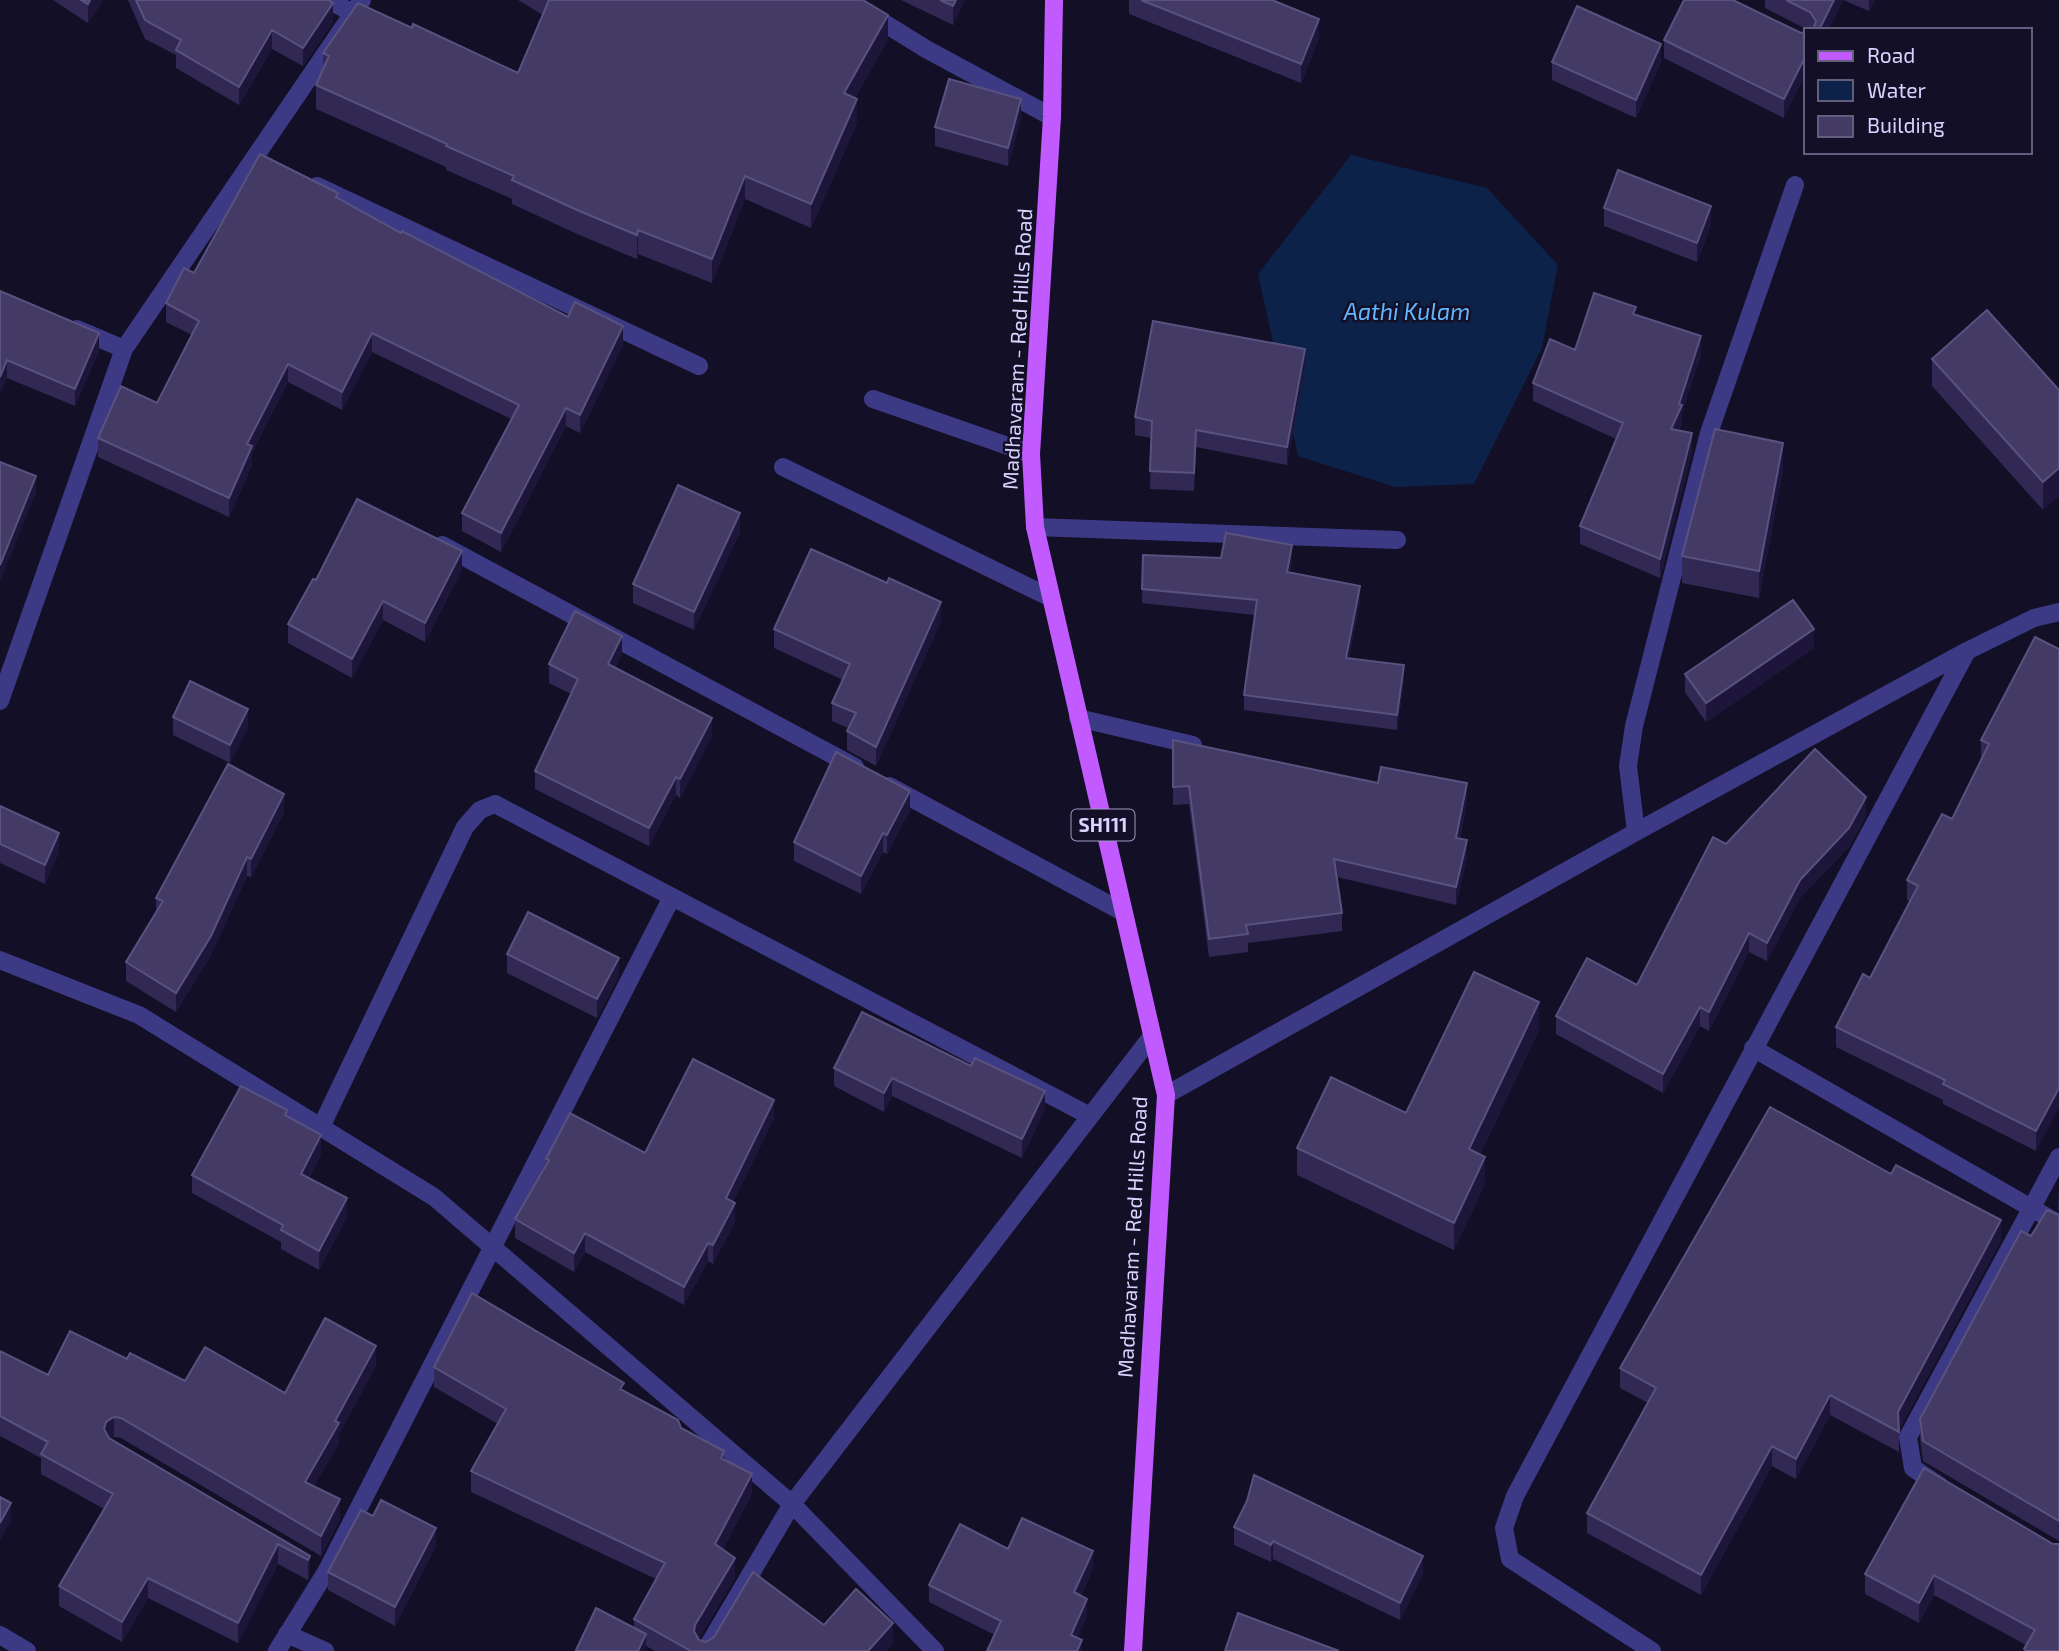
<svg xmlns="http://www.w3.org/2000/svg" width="2059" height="1651" font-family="'Exo 2',sans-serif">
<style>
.water{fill:#0c2248}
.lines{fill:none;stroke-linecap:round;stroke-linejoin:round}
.minor{stroke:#3d3a85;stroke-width:18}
.major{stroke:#c25bff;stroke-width:18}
.wall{fill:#312854}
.shaded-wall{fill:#1d163a}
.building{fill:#433a66;stroke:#5a527e;stroke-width:2}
.labels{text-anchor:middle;stroke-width:5;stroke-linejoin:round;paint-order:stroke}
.shield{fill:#130f26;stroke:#9e99be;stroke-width:2}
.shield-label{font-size:19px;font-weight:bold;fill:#d9d4ff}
.street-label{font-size:21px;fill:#d9d4ff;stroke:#130f26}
.water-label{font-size:23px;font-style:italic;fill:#62b6ff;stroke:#130f26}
</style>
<rect width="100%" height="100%" fill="#130f26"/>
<!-- water -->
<path class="water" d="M1351,155L1487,188L1558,265L1542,348L1474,484L1395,487L1298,456L1258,274Z"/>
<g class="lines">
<!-- minor -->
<path class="minor" d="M328,0L353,13
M847,0L926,49L1052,117
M317,186L699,366
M77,329L124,349L362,0
M873,399L1031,454
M783,467L1051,598
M1035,527L1397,540
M442,545L855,767
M0,701L124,349
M1078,718L1193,745
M889,786L1123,912
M1636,832L1628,766L1634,726L1709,433L1795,185
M0,960L139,1015L434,1197L792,1504L1152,1036
M1753,1048L2059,1224
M1166,1095L1636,832L1967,651L2034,618L2059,612
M321,1127L465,827L480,810L495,804L1090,1116
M1940,1486L1913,1468L1908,1437L2059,1157
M287,1634L325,1651
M0,1635L27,1651
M277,1651L326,1572L672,897
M705,1651L792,1504L935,1651
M1652,1651L1510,1559L1504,1528L1515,1496L1967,651"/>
<!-- major -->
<path class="major" d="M1054,0L1052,117L1031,454L1035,527L1166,1095L1133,1651"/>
</g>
<!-- wall -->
<path class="wall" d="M53,0H103L88,23Z
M128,0H328L333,22L303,66L272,49L239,105L176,68V55L145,39Z
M518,0H863L888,39L855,98L857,123L811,228L745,199L712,283L638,254L637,259L577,234L512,204V199L446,170V167L316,109V85L323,69V53L412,28L518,73L543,15Z
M901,0H965L953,25Z
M1129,0H1272L1319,38L1301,83L1129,14Z
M1765,0H1875L1869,11L1843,0L1828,30H1808L1765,8Z
M1801,33L1784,118L1664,58V40Z
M1552,62H1661L1636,118L1552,80Z
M1021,118L1008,166L935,146V127Z
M338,198L401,233L623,345L580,433L566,426L501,552L462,531V513L511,419L372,352L342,410L288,382L252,453V465L229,517L98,457V438L157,403L192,335L166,322V303L194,273Z
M1604,208L1711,225L1697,262L1604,226Z
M0,291L99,351L75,406L7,378Z
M1636,315L1701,355L1682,413V424L1679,430L1692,452L1660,578L1580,544V526L1616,439L1533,401V383L1575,350Z
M1932,359L2059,390V496L2043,510L1932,386Z
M1305,366L1287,465L1196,447L1194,491L1150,489L1151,438L1135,435V417Z
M1783,470L1759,598L1682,583V556Z
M740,532L694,630L633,603V584Z
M1143,555L1292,560L1290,572L1360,601L1349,658L1404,680L1397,730L1244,710V695L1255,615L1142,603Z
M462,570L425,642L383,620L352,678L288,643V624L316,580Z
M941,621L876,766L847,750V731L848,728L832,721V703L843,680L774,648V629Z
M1814,648L1706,722L1685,692V674Z
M2059,649L2036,1151L1943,1104V1100L1836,1047V1027L1870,978L1910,902L1907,900V880L1952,819L1981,759V740Z
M622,654L615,668L712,736L680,798L676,795L649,846L535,789V771L571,694L549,683V664Z
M173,717L248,728L230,763L173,735Z
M1173,740L1467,801L1460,838L1467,858L1456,905L1337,877L1342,913V931L1248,943V952L1209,957L1189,804L1173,805Z
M0,806L59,852L45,884L0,863Z
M910,810L887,854L883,852L861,894L794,861V842Z
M284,812L251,877L247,876L211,955L176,1012L126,981V962L156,913V898Z
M1866,816L1849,847L1800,898L1767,961L1749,952L1709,1031L1700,1026L1663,1093L1556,1034V1016L1637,985Z
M507,954L619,976L597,1018L507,973Z
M862,1012L1045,1109L1022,1158L892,1096L884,1112L834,1086V1068Z
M1539,1030L1480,1154L1485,1184L1454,1250L1297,1175V1148L1406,1113Z
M287,1117L321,1154L309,1178L347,1217L319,1270L281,1249V1242L192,1193V1175Z
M774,1118L733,1202L735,1222L713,1264L708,1261L684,1305L585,1252L574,1272L515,1238V1219L546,1165V1159L645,1153Z
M2059,1189V1211L2058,1210Z
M2058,1215H2059V1541L1923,1461L1920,1439V1419L2031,1236Z
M2001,1240L1899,1430V1452L1830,1415L1796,1479L1772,1466L1701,1595L1587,1533V1513L1648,1403L1620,1388V1368Z
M0,1351L48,1375L127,1359L185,1381L285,1393L376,1366L339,1434V1443L314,1486L340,1519L321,1556L121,1438L114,1437L111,1439L310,1556V1576L308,1580L278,1564L238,1643L148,1598L122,1642L59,1606V1586L104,1509L41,1474V1458L0,1436Z
M434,1367L624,1391L681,1428L724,1460L752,1494L723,1549L735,1578L698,1640L706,1642L824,1625L893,1643L886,1651H655L646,1646V1651H576V1650L634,1627V1619L656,1579L471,1492V1471L498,1424L434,1387Z
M373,1516L436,1546L395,1626L328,1590V1572Z
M1234,1527L1423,1574L1400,1620L1273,1559L1271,1562L1234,1545Z
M2053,1544L2059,1651H2024L2026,1645L1934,1595L1919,1623L1865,1594V1574Z
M1008,1549L1093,1568L1081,1595L1087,1616L1077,1638L1082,1651L995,1635L929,1602V1585Z"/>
<!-- shaded-wall -->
<path class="shaded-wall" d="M90,0H103L88,23V4Z
M956,0H965L953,25V6Z
M1834,0H1843L1828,30H1819Z
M1869,0H1875L1869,11Z
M333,3V22L303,66V48Z
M888,15V39L844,117V93Z
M1319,19V38L1301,83V64Z
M272,30V49L239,105V87Z
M1661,44V62L1636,118V100Z
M1805,57V76L1784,118V99Z
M857,99V123L811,228V204Z
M1021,99V118L1008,166V148Z
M745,176V199L712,283V259Z
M1711,206V225L1697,262V243Z
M638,230V254L637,259V235Z
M623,326V345L580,433V415Z
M99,333V351L75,406V389Z
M372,333V352L342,410V392Z
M1701,336V355L1682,413V424L1671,448V429Z
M1305,349V366L1287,465V447Z
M7,360V378L0,395V377Z
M288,364V382L252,453V465L229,517V498L247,444Z
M566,408V426L501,552V533Z
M1692,433V452L1660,578V559Z
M1783,443V470L1759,598V571Z
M2059,468V496L2043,510V482Z
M36,476V493L0,582V565Z
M740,513V532L694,630V612Z
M1292,545V560L1287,586V572Z
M462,551V570L425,642V623Z
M1360,586V601L1346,672V658Z
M383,601V620L352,678V659Z
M941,602V621L876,766V747Z
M1814,629V648L1706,722V703Z
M622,636V654L608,683V664Z
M1404,665V680L1397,730V715Z
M248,709V728L230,763V745Z
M712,718V736L680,798V779Z
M676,777V795L649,846V828Z
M1467,783V801L1456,855V838Z
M910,791V810L887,854V835Z
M284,794V812L251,877V859Z
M1866,797V816L1849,847L1800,898L1767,961V943L1800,880Z
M59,833V852L45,884V865Z
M883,833V852L861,894V876Z
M1467,840V858L1456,905V887Z
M247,857V876L211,955L176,1012V993Z
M1749,933V952L1709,1031V1012Z
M619,958V976L597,1018V999Z
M1539,1002V1030L1469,1176V1149Z
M1700,1007V1026L1663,1093V1074Z
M892,1078V1096L884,1112V1093Z
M2059,1088V1108L2036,1151V1131Z
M1045,1091V1109L1022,1158V1139Z
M774,1100V1118L726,1217V1198Z
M321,1135V1154L301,1192V1174Z
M1485,1157V1184L1454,1250V1223Z
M347,1198V1217L319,1270V1251Z
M735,1203V1222L713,1264V1245Z
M2001,1220V1240L1898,1432V1412Z
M585,1233V1252L574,1272V1253Z
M708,1243V1261L684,1305V1287Z
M376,1346V1366L339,1434V1443L305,1502V1482L335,1421Z
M1830,1395V1415L1796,1479V1459Z
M114,1417V1437L106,1442L104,1429L106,1422Z
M1772,1446V1466L1701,1595V1575Z
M752,1474V1494L715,1564V1544Z
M340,1499V1519L321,1556V1536Z
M11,1503V1521L0,1541V1523Z
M436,1528V1546L395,1626V1607Z
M1273,1541V1559L1271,1562V1545Z
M278,1544V1564L238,1643V1623Z
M1093,1551V1568L1074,1609V1592Z
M310,1556V1576L308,1580V1560Z
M1423,1556V1574L1400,1620V1603Z
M735,1558V1578L695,1645L694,1631L695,1625Z
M1934,1575V1595L1919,1623V1603Z
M148,1578V1598L122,1642V1622Z
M1087,1599V1616L1071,1651V1635Z
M893,1623V1643L886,1651H868Z
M646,1634V1651H638Z
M1082,1640V1651H1077Z"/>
<!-- building -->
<path class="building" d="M81,0H90L88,4Z
M136,0H328L333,3L303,48L272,30L239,87L176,50L181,40L145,20Z
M549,0H863L888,15L844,93L857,99L811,204L745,176L712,259L638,230L637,235L577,210L512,180L514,176L446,146L447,144L316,85L329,56L323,53L358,3L412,28L413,24L518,73Z
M940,0H956L953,6Z
M1141,0H1272L1319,19L1301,64Z
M1684,0H1733L1801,33L1805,32V57L1784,99L1664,40Z
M1786,0H1834L1819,30H1813L1816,21L1810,12Z
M1577,6L1661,44L1636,100L1552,62Z
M949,79L1021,99L1008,148L935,127Z
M260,154L338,193L336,197L401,233L402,231L568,317L575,302L623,326L580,415L566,408L501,533L462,513L519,405L372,333L342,392L288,364L247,444L252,446L229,498L98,438L121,386L157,403L199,321L166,303L184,268L194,273Z
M1618,170L1711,206L1697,243L1604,208Z
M0,291L99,333L75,389L7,360L0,377Z
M1594,293L1636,307L1633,314L1701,336L1679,404L1682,405L1671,429L1692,433L1660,559L1580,526L1623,423L1533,383L1550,339L1575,350Z
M1987,310L2059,390V468L2043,482L1932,359Z
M1153,321L1305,349L1287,447L1196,430L1194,473L1150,471L1152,421L1135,417Z
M1715,429L1783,443L1759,571L1682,556Z
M0,462L36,476L0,565Z
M678,485L740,513L694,612L633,584Z
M357,499L462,551L425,623L383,601L352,659L288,624L313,579L316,580Z
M1226,533L1292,545L1287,572L1360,586L1346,658L1404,665L1397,715L1244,695L1257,600L1142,589L1143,555L1221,558Z
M811,549L887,583L889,578L941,602L876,747L847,731L856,713L832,703L850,664L774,629Z
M1793,600L1814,629L1706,703L1685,674Z
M575,611L622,636L608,664L712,718L680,779L676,777L649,828L535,771L578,679L549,664Z
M2035,637L2059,649V1088L2036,1131L1943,1084L1945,1080L1836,1027L1863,974L1870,978L1918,886L1907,880L1942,814L1952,819L1989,744L1981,740Z
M190,681L248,709L230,745L173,717Z
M1173,740L1378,783L1381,767L1467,783L1456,838L1467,840L1456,887L1334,859L1342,913L1246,925L1248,934L1209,939L1189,786L1173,787Z
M1815,749L1866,797L1849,828L1800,880L1767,943L1749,933L1709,1012L1700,1007L1663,1074L1556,1016L1587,958L1637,985L1713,837L1726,844Z
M836,752L910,791L887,835L883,833L861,876L794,842Z
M228,764L284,794L251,859L247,857L211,936L176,993L126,962L163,901L156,898Z
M0,806L59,833L45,865L0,844Z
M528,912L619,958L597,999L507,954Z
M1474,972L1539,1002L1469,1149L1485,1157L1454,1223L1297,1148L1331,1077L1406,1113Z
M862,1012L971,1066L975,1058L1045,1091L1022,1139L892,1078L884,1093L834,1068Z
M693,1059L774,1100L726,1198L735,1203L713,1245L708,1243L684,1287L585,1233L574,1253L515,1219L549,1160L546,1159L570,1113L645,1153Z
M241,1086L287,1110L285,1115L321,1135L301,1174L347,1198L319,1251L281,1230L283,1225L192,1175Z
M1770,1107L1891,1174L1896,1165L2001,1220L1898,1412L1899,1432L1830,1395L1796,1459L1772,1446L1701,1575L1587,1513L1656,1388L1620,1368Z
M2047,1210L2059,1215V1521L1923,1441L1920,1419L2021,1231L2031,1236Z
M472,1293L624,1383L620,1389L678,1420L681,1428L724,1451L721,1458L752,1474L715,1544L735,1558L695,1625L694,1631L699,1640L706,1642L714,1637L753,1572L824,1625L856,1589L893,1623L868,1651H691L634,1619L665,1563L471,1471L506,1409L434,1367Z
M325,1318L376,1346L335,1421L339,1423L305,1482L340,1499L321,1536L121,1418L114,1417L106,1422L104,1429L109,1438L310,1556L308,1560L278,1544L238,1623L148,1578L122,1622L59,1586L113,1494L41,1454L48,1442L0,1416V1351L48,1375L70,1331L127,1359L130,1353L185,1381L205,1347L285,1393Z
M1924,1468L2053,1544H2059V1651H2027L2024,1649L2035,1630L1934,1575L1919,1603L1865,1574Z
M1254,1475L1423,1556L1400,1603L1273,1541L1271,1545L1234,1527L1247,1501Z
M0,1497L11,1503L0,1523Z
M381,1500L436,1528L395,1607L328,1572L361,1510L373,1516Z
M1022,1518L1093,1551L1074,1592L1087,1599L1071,1635L1082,1640L1077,1651H987L1001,1621L929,1585L960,1524L1008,1549Z
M596,1608L646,1634L638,1651H578L576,1650Z
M1238,1613L1339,1651H1225Z"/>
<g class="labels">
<!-- shield labels -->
<rect class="shield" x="1071.5" y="809.5" width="63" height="31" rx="5"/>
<g class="shield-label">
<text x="1103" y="832">SH111</text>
</g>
<!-- street labels -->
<g class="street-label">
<text transform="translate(1018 349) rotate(-87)" y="7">Madhavaram - Red Hills Road</text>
<text transform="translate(1133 1237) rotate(-87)" y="7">Madhavaram - Red Hills Road</text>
</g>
<!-- water labels -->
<g class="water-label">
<text x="1407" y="320">Aathi Kulam</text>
</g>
</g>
<!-- legend -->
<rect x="1804" y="28" width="228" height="126" fill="#130f26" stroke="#625e7d" stroke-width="2"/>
<rect x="1818" y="51" width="35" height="10" fill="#c25bff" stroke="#625e7d" stroke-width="2"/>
<text x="1867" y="63" font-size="21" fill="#d9d4ff">Road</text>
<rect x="1818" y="80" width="35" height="21" fill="#0c2248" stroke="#625e7d" stroke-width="2"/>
<text x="1867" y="98" font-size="21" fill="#d9d4ff">Water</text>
<rect x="1818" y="116" width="35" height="21" fill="#433a66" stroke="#625e7d" stroke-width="2"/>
<text x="1867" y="133" font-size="21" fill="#d9d4ff">Building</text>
</svg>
